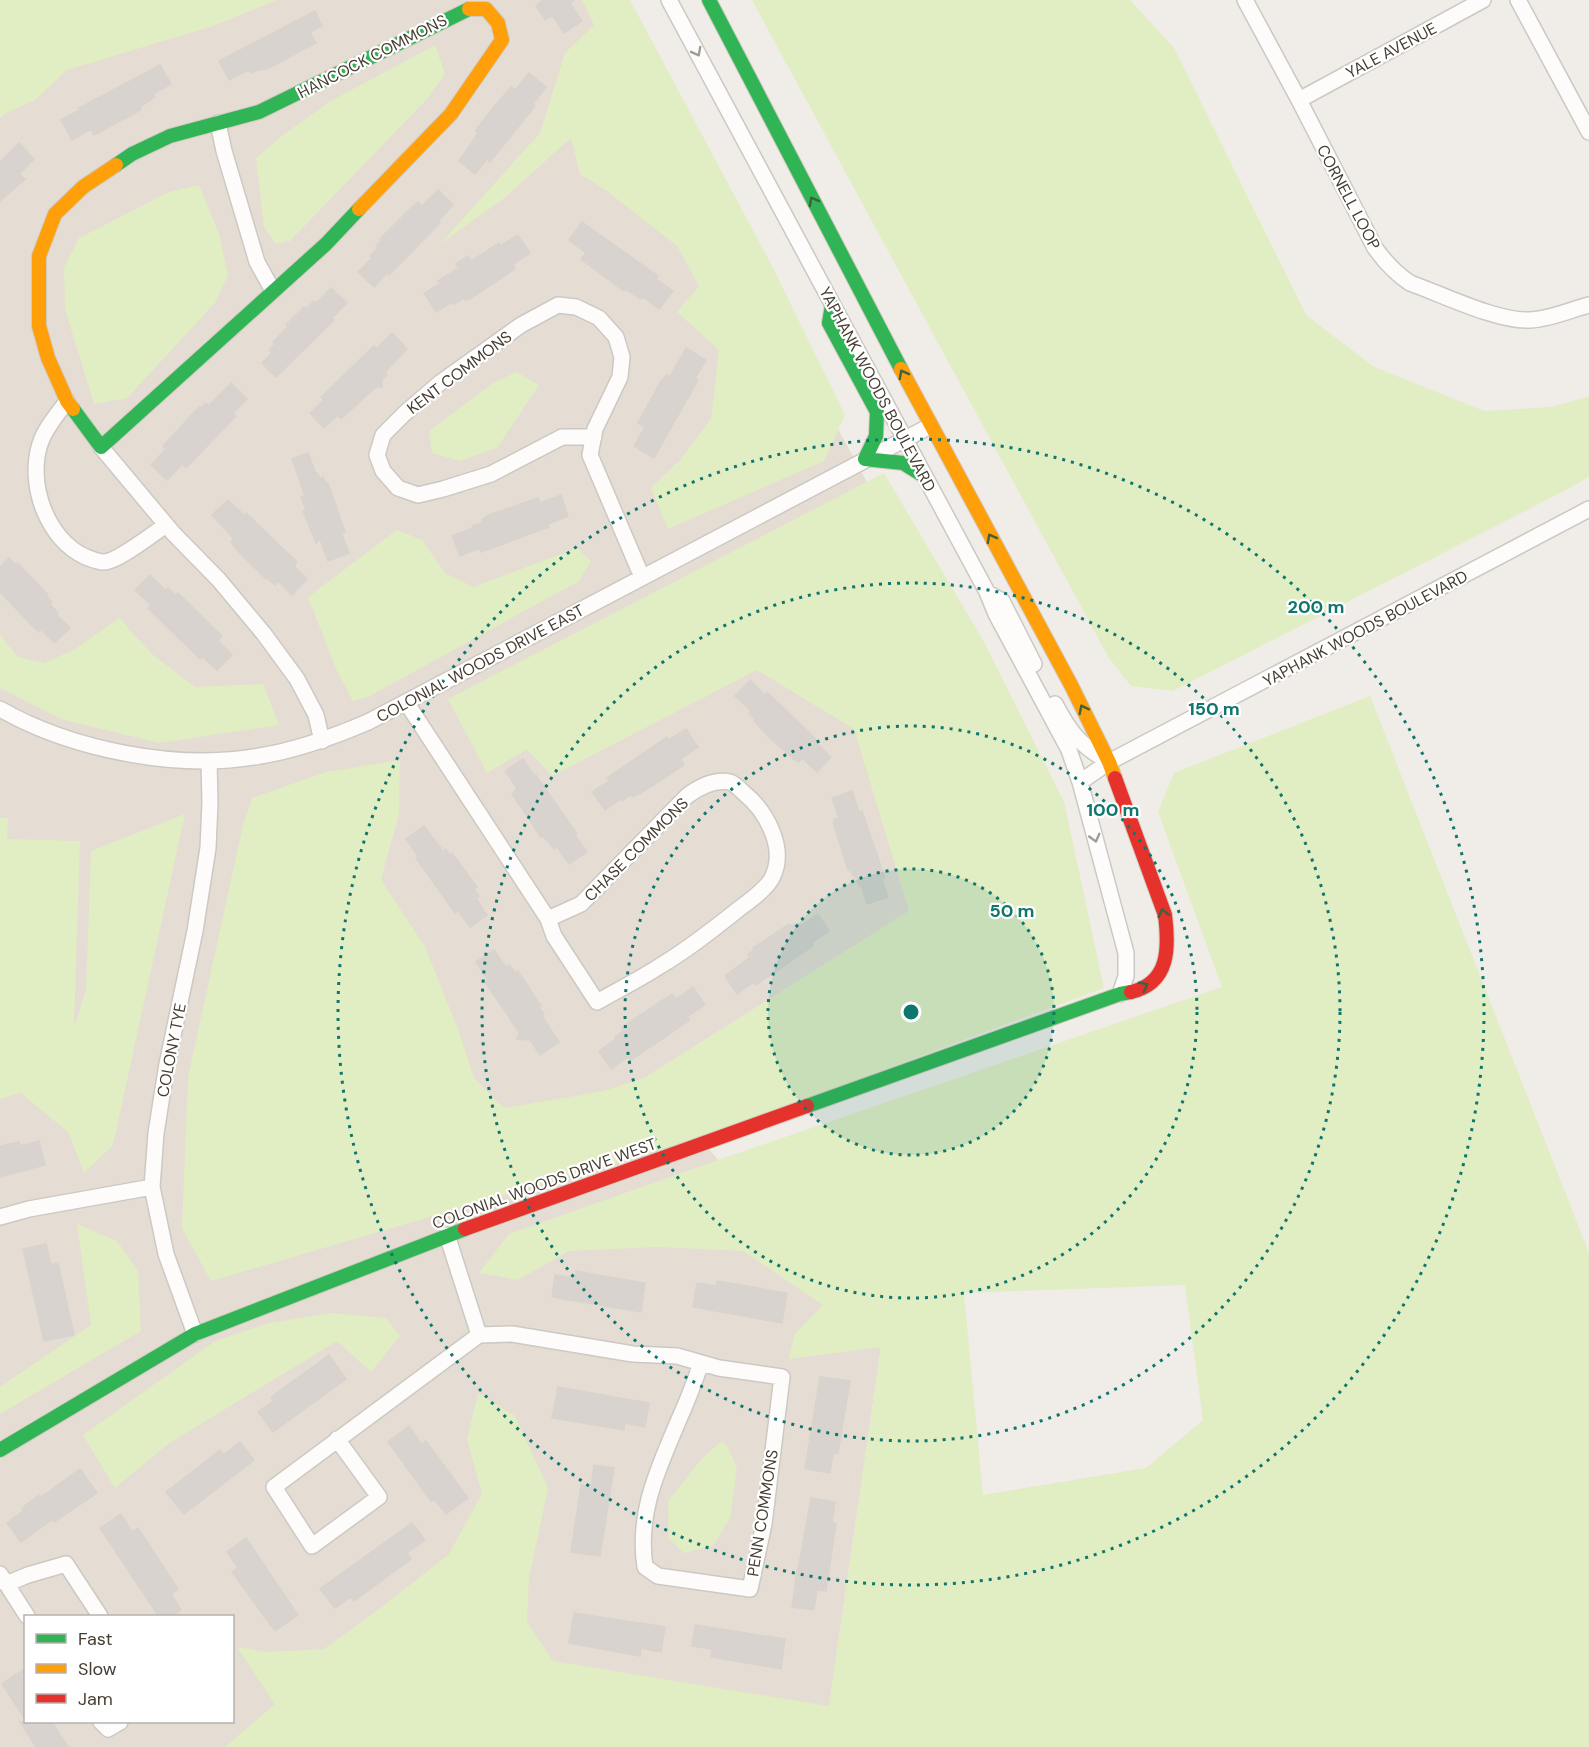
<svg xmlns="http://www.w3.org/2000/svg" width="1589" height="1747" font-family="'DM Sans',sans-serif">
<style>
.residential{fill:#e5ddd3;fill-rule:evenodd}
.green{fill:#e1edc3;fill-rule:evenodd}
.building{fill:#d8d3ce;stroke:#d8d3cc;stroke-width:1.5}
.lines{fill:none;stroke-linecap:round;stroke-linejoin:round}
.street-casing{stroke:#ccc8c3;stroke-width:18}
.fast-casing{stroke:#d1cabe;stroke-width:16}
.slow-casing{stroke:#d1cabe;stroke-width:16}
.jam-casing{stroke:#d1cabe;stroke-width:16}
.street{stroke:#fdfcfb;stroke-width:15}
.fast{stroke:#30b455;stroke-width:14}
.slow{stroke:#ff9f0a;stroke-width:14}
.jam{stroke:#e5322d;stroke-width:14}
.oneway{stroke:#a29c96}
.oneway2{stroke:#3f613c}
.ring{fill:none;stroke:#0f766e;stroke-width:3;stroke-dasharray:3 6}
.labels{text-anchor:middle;stroke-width:4.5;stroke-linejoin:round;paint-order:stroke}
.street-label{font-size:16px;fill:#463d32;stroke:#fff}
.centre{fill:#0f766e;stroke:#fff;stroke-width:3}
.ring-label{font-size:18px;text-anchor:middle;font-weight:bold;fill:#0f766e;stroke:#fff;stroke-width:4.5;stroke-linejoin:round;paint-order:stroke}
</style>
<rect width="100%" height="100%" fill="#f0ece7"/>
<!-- residential -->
<path class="residential" d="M0,0H604L1052,821L646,1077L881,1347L829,1707L554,1662L527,1747H0ZM26,1616H232V1722H26Z"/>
<!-- green -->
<path class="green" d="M0,0H277L213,26L67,70L35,100L6,113L0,118Z
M582,0H630L772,266L845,415L824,461L668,529L651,488L680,460L711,419L719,350L677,312L699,286L677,246L607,191L580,174L571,138L503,199L440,244L540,133L565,53L594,25Z
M752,0H1130L1174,48L1306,315L1374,367L1484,411L1552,407L1589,396V477L1564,491L1173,691L1131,686L1109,658Z
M435,45L445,74L429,97L290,241L276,244L264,227L256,158L282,136L329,102Z
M199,185L219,234L228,275L215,303L127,398L94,404L65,309L64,267L79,238L169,192Z
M517,372L539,385L497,448L460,461L432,453L429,431L494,382Z
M884,473L984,642L1064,802L1104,988L699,1138L211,1281L182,1228L188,1077L243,825L252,798L326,772L400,760L399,814L381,880L425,947L458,1029L474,1078L504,1108L604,1091L646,1077L909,911L854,729L757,670L552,776L527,749L487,773L448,699Z
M397,530L422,540L445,573L473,587L577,548L591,561L579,581L370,696L353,701L337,671L308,597Z
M119,618L152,654L195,687L263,684L279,725L159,743L61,719L0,688V635L18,657L44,663L74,650Z
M1370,696L1589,1253V1747H225L275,1704L237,1647L266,1652L324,1649L378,1610L449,1554L482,1494L467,1439L478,1393L515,1416L548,1488L529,1578L527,1622L553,1661L829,1706L881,1347L789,1359L794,1335L823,1305L743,1251L657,1247L569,1251L518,1280L479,1273L509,1234L718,1160L1222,987L1158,812L1174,773ZM1185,1285L1203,1420L1146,1468L983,1495L964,1293Z
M185,814L113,1145L84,1173L69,1133L21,1093L0,1099V818H8L7,839L80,841L74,1028L86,990L91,851Z
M77,1224L117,1241L138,1271L141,1331L0,1414V1387L91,1325Z
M331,1313L386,1318L400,1336L371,1372L337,1341L168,1444L115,1488L83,1435L215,1341L269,1323Z
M720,1442L726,1444L737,1467L730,1518L713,1546L684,1553L669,1539L668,1501L700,1461Z"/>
<!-- building -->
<path class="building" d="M542,0H574L570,3L582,21L564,33L552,15L545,20L536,6Z
M315,11L322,26L310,32L316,43L269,68L260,70V69L251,73L249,70L229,80L219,61Z
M160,65L171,84L153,94L155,97L140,107L141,110L94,135L91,129L72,140L61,120L80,110L79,108Z
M529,73L546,87L533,104L535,106L490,162L487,159L475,174L459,161L478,133L475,131L493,108L511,87L515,90Z
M19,143L34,159L19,174L25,179L0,201V162Z
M438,190L453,205L438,221L440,223L389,275L387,273L374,287L358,272L372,258L370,256L378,248L376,246L381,241L380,239L412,207L418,202L422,206Z
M582,222L658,276L656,279L673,291L659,309L643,297L641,299L625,289L624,291L581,259L586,253L569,240Z
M518,235L530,253L513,264L515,269L471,298L465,300L464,298L454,304L452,302L436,312L424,293L440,284L438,281L459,268L456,264L468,256L471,261L499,243L500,246Z
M331,288L347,303L332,318L334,320L276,377L262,363L272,353L269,350L275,344L273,342L288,327L286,325L304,307L306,309L314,301L316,303Z
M392,333L407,349L385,372L387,375L382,380V387H376L341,419L338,415L324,428L310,413L324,400L321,397L374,346L376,349Z
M686,348L706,360L695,378L698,380L654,458L634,446L645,427L638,423L661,381L667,375L670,377Z
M231,383L247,399L233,413L236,416L186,468L182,464L167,480L151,465L166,449L163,446L199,407L201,408L206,403L208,406Z
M308,453L316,474L317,473L320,478L323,477L326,484L328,483L345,532L341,533L349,553L328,561L320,539L316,543L303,511L306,510L301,497L305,496L292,459Z
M561,495L568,516L548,524L549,527L481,552L480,548L460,556L452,536L473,528L472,526L483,522L482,519L489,515L538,498L540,503Z
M228,500L244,515L246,513L297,562L294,566L307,579L292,595L278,581L275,585L267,578L266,579L236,549L231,542L234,539L212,515Z
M9,558L16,565L18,563L48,595L47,597L52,602L50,604L58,613L56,614L70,628L54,643L41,629L38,632L0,592V567Z
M150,575L166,591L168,588L176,596L178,593L222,636L218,641L232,655L217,670L202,656L200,659L148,608L151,605L135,590Z
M750,680L765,695L767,692L818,741L816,742L831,757L817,772L802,758L799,762L796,761L770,738L754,721L755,719L749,713L751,711L735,696Z
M686,729L698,747L681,759L684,765L641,793L633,797L631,794L622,801L621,799L605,810L592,792L609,781L607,778L667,737L669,740Z
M523,759L534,776L536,775L577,834L575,835L587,852L569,864L557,847L554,849L548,841H547L543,836L541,837L512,794L517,788L505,771Z
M852,791L859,812L862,811L885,878L882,879L888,897L867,904L861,885L859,886L855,876H853L850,869L848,870L833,822H835L834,819L839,818L832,798Z
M424,826L443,851L446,849L450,855L452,853L477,887L474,889L479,896L476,898L487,915L470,927L458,911L455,913L416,858L418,856L406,839Z
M818,914L829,931L812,943L813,946L756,985L754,982L737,994L725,976L750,957L748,954L754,950L753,948L789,924L790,926L798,923L800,926Z
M494,950L506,967L509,965L516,973L518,971L541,1006L539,1007L544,1014L542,1016L559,1042L540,1055L530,1040L517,1039L519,1032L485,982L488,980L476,962Z
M693,987L705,1005L687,1017L690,1020L655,1044L631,1060L628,1057L611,1069L599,1051L616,1039L615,1037L624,1030L622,1028L628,1023L672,994L676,999Z
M39,1141L45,1165L0,1177V1146L19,1142L20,1146Z
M46,1244L51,1265L58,1263L74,1335L44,1341L23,1249Z
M576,1271L645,1283L641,1312L552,1297L555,1275L575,1278Z
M717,1281L787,1293L782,1323L693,1307L697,1283L717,1286Z
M329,1355L346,1379L273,1432L258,1412L273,1401L271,1397Z
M820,1377L850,1381L838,1453H833L830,1473L805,1469Z
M558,1387L649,1403L645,1427L625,1423L624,1430L552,1418Z
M409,1426L421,1444L426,1441L468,1498L446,1514L434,1499L431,1501L388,1442Z
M240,1442L254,1460L184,1514L166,1492L220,1450L223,1455Z
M594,1465L614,1468L600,1556L571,1552L581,1485L591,1486Z
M80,1469L97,1493L54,1522L53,1519L21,1542L7,1523L24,1510L22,1508L39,1495L41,1497Z
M811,1498L835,1502L832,1523H836L826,1591L817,1590L814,1610L792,1607L797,1570H798Z
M121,1514L132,1532L138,1528L178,1589L171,1594L181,1610L171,1617H159L100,1528Z
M412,1523L425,1540L407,1553L411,1559L354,1601L351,1597L335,1608L320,1589Z
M246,1538L298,1615L275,1631L232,1572L238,1568L227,1552Z
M574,1613L665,1627L661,1652L641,1648L640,1656L569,1643Z
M695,1625L785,1639L781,1669L711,1657L712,1649L692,1646Z
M26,1668V1721L2,1684Z
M20,1722H52L68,1747H36Z"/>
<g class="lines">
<!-- street casing -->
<g class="street-casing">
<path id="street" d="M669,0L987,592L996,614L1069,750L1080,782L1126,953V976L1120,994
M1245,0L1299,100L1375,248C1385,262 1395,273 1410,283C1441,294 1498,322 1530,320C1550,319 1570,310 1589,305
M1518,0L1589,132
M1299,100L1483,0
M218,123L224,151L257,262L273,291
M67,401C57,415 45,428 40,444C27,484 47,540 86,557C91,559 98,562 104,562C117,562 154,533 166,525
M594,437H562L491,474L443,489L418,495L398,488L383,471L377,455L383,435L405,413L441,382L521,325L558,305L576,307L599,318L616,337L622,357L620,377L595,429L590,455L642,577
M101,447L173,533L219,580L264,634L297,679L316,715L322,741
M988,593L1002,601L1034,664
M406,702L548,919L554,936L597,1002C618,990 640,979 660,966C687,950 711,931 735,912C745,904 766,890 772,878C787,849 767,812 744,793C740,789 735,784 730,782C714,779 699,787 687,796L581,904L548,919
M1055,704C1070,733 1081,746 1109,762
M0,709C72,750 178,771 260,756C298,750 333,737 368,722L930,426
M1080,782L1109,762L1589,509
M0,1217L29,1209L152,1187
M447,1235L479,1335
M195,1334L166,1254L152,1187L156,1133L167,1064L195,931L208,848L210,803L209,761
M479,1335L512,1334L633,1354L677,1356L719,1368L782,1377L764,1524L750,1589L658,1576L645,1567C637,1513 657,1472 677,1424C686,1404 694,1384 701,1363
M337,1439L379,1497L312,1546L274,1487L479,1335
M0,1574L27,1616
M6,1584L28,1575L66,1564L100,1616
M101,1722L108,1729L120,1722"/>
</g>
<!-- fast casing -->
<g class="fast-casing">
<path id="fast" d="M709,0L901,369
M116,165L132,154L170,136L259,112L469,9
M832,305L829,323L877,412L876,436L865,459L903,463L924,476
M73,409L101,447L326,244L359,209
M807,1106L1120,994L1131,992
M0,1450L195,1334L465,1229"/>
</g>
<!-- slow casing -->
<g class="slow-casing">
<path id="slow" d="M359,209L451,114L502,40L498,23L486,9H469
M901,369L1071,685L1109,762L1115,778
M73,409L67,401L48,358L39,326V256L55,214L83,187L116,165"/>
</g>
<!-- jam casing -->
<g class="jam-casing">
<path id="jam" d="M1115,778L1165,915C1169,947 1170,983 1131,992
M465,1229L807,1106"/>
</g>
<!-- street -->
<use href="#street" class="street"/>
<!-- fast -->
<use href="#fast" class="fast"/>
<!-- slow -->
<use href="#slow" class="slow"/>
<!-- jam -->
<use href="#jam" class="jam"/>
</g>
<!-- one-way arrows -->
<defs><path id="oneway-chevron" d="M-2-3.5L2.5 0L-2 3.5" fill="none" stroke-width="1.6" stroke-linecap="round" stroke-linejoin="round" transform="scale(1.5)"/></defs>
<g class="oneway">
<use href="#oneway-chevron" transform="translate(697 52) rotate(62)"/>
<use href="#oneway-chevron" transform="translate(1095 838) rotate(75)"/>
</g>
<g class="oneway2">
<use href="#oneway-chevron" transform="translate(813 201) rotate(-118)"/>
<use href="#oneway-chevron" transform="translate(903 374) rotate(-118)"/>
<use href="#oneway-chevron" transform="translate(991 538) rotate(-118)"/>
<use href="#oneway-chevron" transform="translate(1083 709) rotate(-117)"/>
<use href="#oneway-chevron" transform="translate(1163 913) rotate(-103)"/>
<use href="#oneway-chevron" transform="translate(1144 986) rotate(-27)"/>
</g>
<!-- distance rings -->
<circle cx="911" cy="1012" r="143" fill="#0f766e" fill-opacity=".12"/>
<g class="ring">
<circle cx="911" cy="1012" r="143"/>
<circle cx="911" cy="1012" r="286"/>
<circle cx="911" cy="1012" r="429"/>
<circle cx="911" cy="1012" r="573"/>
</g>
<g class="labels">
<!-- street labels -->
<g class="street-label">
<text transform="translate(1391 50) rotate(-28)" y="6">YALE AVENUE</text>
<text transform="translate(372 56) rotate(-27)" y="6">HANCOCK COMMONS</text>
<text transform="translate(1349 197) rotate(62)" y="6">CORNELL LOOP</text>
<text transform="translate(459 372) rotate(-37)" y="6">KENT COMMONS</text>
<text transform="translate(878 389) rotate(62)" y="6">YAPHANK WOODS BOULEVARD</text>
<text transform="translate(1365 628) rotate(-28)" y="6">YAPHANK WOODS BOULEVARD</text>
<text transform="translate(480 663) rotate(-28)" y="6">COLONIAL WOODS DRIVE EAST</text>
<text transform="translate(636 849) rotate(-45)" y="6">CHASE COMMONS</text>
<text transform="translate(171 1050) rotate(-79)" y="6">COLONY TYE</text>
<text transform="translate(544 1183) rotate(-20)" y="6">COLONIAL WOODS DRIVE WEST</text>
<text transform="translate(762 1513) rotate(-81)" y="6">PENN COMMONS</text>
</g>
</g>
<circle cx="911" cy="1012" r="9" class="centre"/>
<g class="ring-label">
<text x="1316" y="613">200 m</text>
<text x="1214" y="715">150 m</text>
<text x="1113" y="816">100 m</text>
<text x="1012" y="917">50 m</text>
</g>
<!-- legend -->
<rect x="24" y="1615" width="210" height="108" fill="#ffffff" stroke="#b5b1ad" stroke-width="1.5"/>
<rect x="36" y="1634" width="30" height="9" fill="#30b455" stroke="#b5b1ad" stroke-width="1.5"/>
<text x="78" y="1645" font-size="18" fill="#463d32">Fast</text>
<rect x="36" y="1664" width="30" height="9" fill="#ff9f0a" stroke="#b5b1ad" stroke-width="1.5"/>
<text x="78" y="1675" font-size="18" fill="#463d32">Slow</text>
<rect x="36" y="1694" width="30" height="9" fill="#e5322d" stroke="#b5b1ad" stroke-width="1.5"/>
<text x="78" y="1705" font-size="18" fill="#463d32">Jam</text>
</svg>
